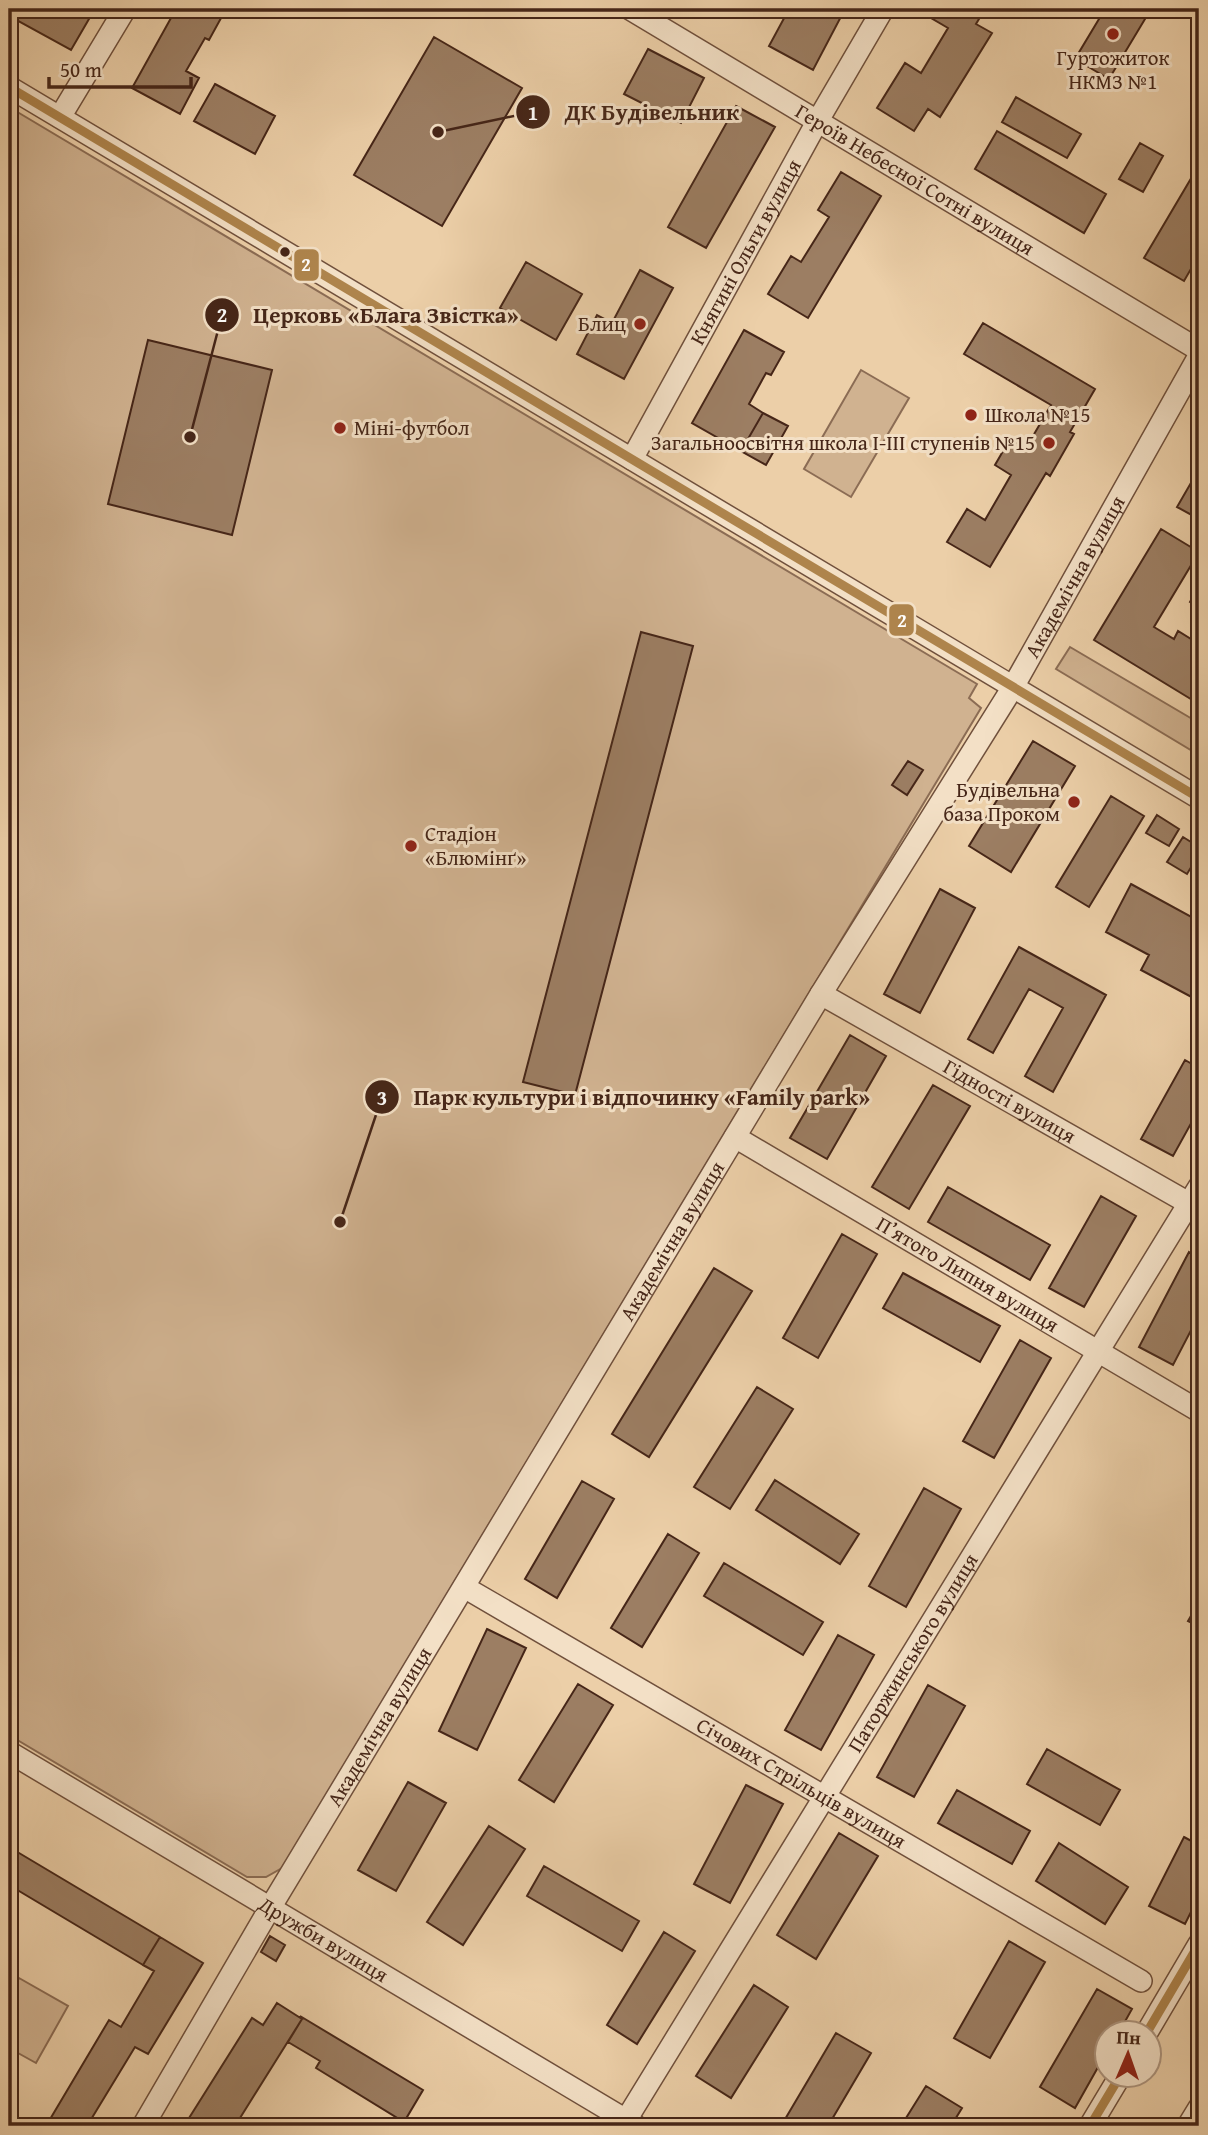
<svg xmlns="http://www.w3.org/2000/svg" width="1208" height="2135" font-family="'Gentium Book Plus',serif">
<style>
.green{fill:#d0b290;stroke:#8b6c54;stroke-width:2}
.building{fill:#9c7e63;stroke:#462618;stroke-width:2}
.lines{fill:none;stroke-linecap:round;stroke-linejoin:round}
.minor-casing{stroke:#70503c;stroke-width:24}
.minor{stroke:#f3e0c6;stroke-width:21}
.bus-1-casing{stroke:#f3e0c6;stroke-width:14}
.bus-1{stroke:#ae844c;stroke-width:9}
.poi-dot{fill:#8f2418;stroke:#f3e0c6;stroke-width:2.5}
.bus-dot{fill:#462618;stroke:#f3e0c6;stroke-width:2.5}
.labels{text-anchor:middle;stroke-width:6;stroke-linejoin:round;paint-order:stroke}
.poi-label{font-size:21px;fill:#462618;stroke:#f3e0c6;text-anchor:end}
.street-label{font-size:21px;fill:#462618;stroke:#f3e0c6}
.leader{fill:none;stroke:#462618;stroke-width:2.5}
.callout-dot{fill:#462618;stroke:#f3e0c6;stroke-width:2.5}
.mark-label{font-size:21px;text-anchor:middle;font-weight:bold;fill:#fff}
.callout-label{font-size:23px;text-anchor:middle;font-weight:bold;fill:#462618;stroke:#f3e0c6;stroke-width:6;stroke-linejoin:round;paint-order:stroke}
.line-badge{stroke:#f3e0c6;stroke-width:2.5}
.badge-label{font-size:19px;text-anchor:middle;font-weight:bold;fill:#fff}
</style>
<rect width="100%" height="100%" fill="#eccfa8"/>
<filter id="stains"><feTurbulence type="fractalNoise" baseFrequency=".00286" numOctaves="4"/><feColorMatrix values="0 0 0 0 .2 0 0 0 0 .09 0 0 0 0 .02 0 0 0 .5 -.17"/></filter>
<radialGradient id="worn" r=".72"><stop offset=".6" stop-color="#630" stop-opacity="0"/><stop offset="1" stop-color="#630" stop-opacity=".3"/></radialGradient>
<!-- green -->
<path class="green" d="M9,107L977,684L969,698L981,708L282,1868L266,1877H247L9,1735Z
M861,370L909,398L851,497L804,469Z
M1070,647L1199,723V755L1056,669Z
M19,1978L68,2006L36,2063L9,2048V1996Z"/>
<!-- building -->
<path class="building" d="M9,9H88L93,12L71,50L9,16Z
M176,9H226L209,40L205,38L186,71L199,78L180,114L132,88Z
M789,9H845L813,70L769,46Z
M929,9H985L976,24L992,33L940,117L928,109L914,131L877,108L905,63L921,73L948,28L926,15Z
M1105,9H1151L1109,79L1075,59Z
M434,37L522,88L442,226L354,175Z
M648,49L704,78L681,123L624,94Z
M215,84L275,116L255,154L194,121Z
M1016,97L1081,134L1067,158L1002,122Z
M736,106L775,127L706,248L668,227Z
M997,131L1106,194L1084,233L975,169Z
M1140,143L1163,156L1143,192L1119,179Z
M1199,165V255L1184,281L1144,258Z
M841,172L881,196L808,318L768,294L791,256L801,262L829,217L818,210Z
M526,262L582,294L556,340L500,308Z
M640,270L673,288L624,379L577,354L597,315L612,323Z
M983,323L1095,389L1070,432L1074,434L1050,476L1046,473L990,567L947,542L967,509L985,520L1011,475L995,465L1010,439L1026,448L1051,405L964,354Z
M744,330L784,352L771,375L766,373L749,404L763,413L741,451L692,423Z
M148,340L272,370L232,535L108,504Z
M763,413L788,426L766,465L741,451Z
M1199,469V519L1177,507Z
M1161,529L1199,552L1154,627L1174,639L1178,631L1199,644V704L1094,640Z
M1199,587V608L1190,602Z
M641,632L693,646L575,1095L523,1082Z
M1033,741L1075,766L1011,872L969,846Z
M908,761L923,770L907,795L892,785Z
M1111,796L1144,816L1089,907L1056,887Z
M1157,815L1179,829L1169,846L1146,833Z
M1183,837L1199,847V854L1187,874L1167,862Z
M1131,884L1199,921V1001L1141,970L1149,955L1106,932Z
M940,889L975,908L920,1013L884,994Z
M1019,947L1106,995L1053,1092L1025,1076L1063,1008L1029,989L993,1053L968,1039Z
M850,1035L886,1056L827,1159L790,1138Z
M1185,1060L1199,1068V1109L1173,1156L1141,1139Z
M933,1085L970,1106L909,1209L872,1187Z
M948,1187L1050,1245L1030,1280L928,1222Z
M1101,1196L1136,1216L1084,1307L1049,1288Z
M842,1234L877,1254L818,1358L783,1338Z
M1189,1252L1199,1258V1315L1173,1365L1139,1347Z
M714,1268L752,1291L649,1457L612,1434Z
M903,1273L1000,1326L980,1362L883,1308Z
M1020,1340L1051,1358L994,1458L963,1441Z
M757,1387L793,1409L730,1509L694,1487Z
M775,1480L859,1534L840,1564L756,1510Z
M582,1481L614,1499L557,1598L525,1579Z
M924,1488L961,1509L906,1607L869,1586Z
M668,1534L699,1553L642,1647L611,1628Z
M724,1563L823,1622L803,1655L704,1596Z
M1199,1602V1624L1198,1626L1188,1621Z
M487,1629L526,1648L477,1750L439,1731Z
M838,1635L874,1655L821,1750L785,1730Z
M578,1684L613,1705L554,1802L519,1780Z
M928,1685L965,1706L914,1797L877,1777Z
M1047,1749L1120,1790L1100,1825L1027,1784Z
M408,1782L446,1803L396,1891L358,1870Z
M746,1785L783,1804L730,1903L694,1884Z
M957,1790L1030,1831L1012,1864L938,1823Z
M489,1826L525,1849L463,1945L427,1922Z
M839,1833L878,1856L816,1959L777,1935Z
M1184,1837L1199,1845V1896L1185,1924L1149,1906Z
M1059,1843L1128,1887L1105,1924L1036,1881Z
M9,1847L160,1937L143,1965L9,1885Z
M544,1866L639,1921L622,1951L527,1896Z
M664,1932L695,1951L637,2044L607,2025Z
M270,1936L285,1945L276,1961L261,1952Z
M160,1937L203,1963L148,2054L135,2047L87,2126H46L109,2020L121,2027L154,1971L143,1965Z
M1009,1941L1045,1962L990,2058L954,2038Z
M754,1985L788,2007L731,2098L696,2076Z
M1097,1989L1132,2009L1118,2034H1106V2053L1075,2108L1040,2087Z
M277,2003L302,2019L235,2126H184L252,2018L263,2025Z
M300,2016L423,2090L404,2122L316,2068L320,2061L288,2042L302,2019Z
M836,2033L871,2053L828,2126H781Z
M926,2086L962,2108L951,2126H901Z"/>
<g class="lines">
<!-- minor casing -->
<g class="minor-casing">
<g id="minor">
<path id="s1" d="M630,9L1199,350"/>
<path d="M9,87L1199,798"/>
<path d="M60,117L125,9"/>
<path id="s2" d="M632,459L817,122L883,9"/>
<path id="s3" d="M821,994L1199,1209"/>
<path id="s4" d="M735,1137L1199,1411"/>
<path id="s5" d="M464,1587L1141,1981"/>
<path id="s6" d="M9,1752L636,2126"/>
<path d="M1146,2034L1199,1944"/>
<path id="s7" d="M626,2120L1199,1187"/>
<path id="s8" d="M143,2126L270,1908L821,994L1013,687L1199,356"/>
<path d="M1090,2126L1120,2076"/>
<path d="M1188,2126L1199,2108"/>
</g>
</g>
<!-- minor -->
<use href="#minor" class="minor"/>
<!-- bus-1 casing -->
<g class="bus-1-casing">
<path id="bus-1" d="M9,87L1199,798
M1146,2034L1199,1944
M1090,2126L1120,2076"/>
</g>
<!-- bus-1 -->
<use href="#bus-1" class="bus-1"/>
</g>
<!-- markers -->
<g class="poi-dot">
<circle cx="1113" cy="34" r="7"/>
<circle cx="640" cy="324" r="7"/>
<circle cx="971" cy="415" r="7"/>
<circle cx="340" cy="428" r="7"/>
<circle cx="1049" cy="443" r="7"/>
<circle cx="1074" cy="802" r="7"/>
<circle cx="411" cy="846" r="7"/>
</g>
<circle class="bus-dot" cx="285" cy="252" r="6"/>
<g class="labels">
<!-- poi labels -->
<g class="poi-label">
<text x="1113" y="65" text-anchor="middle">Гуртожиток<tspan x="1113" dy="24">НКМЗ №1</tspan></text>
<text x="626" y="331">Блиц</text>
<text x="985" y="422" text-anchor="start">Школа №15</text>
<text x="354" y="435" text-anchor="start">Міні-футбол</text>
<text x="1035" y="450">Загальноосвітня школа І-ІІІ ступенів №15</text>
<text x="1060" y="797">Будівельна<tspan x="1060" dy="24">база Проком</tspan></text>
<text x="425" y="841" text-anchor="start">Стадіон<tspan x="425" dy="24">«Блюмінґ»</tspan></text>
</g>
<!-- street labels -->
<g class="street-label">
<text dy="7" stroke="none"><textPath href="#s1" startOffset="332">Героїв Небесної Сотні вулиця</textPath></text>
<text dy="7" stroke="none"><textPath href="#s2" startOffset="236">Княгині Ольги вулиця</textPath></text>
<text dy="7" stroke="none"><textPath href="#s8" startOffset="1808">Академічна вулиця</textPath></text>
<text dy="7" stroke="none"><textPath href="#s3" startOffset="217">Гідності вулиця</textPath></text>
<text dy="7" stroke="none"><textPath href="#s8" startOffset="1031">Академічна вулиця</textPath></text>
<text dy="7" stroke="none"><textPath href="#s4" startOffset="270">П’ятого Липня вулиця</textPath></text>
<text dy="7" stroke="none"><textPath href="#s7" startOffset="548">Паторжинського вулиця</textPath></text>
<text dy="7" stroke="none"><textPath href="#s8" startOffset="464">Академічна вулиця</textPath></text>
<text dy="7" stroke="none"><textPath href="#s5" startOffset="390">Січових Стрільців вулиця</textPath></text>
<text dy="7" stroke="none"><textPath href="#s6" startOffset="366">Дружби вулиця</textPath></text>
</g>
</g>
<!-- callouts -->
<path class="leader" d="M438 132L533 112M190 437L222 315M340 1222L382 1097"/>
<g class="callout-dot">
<circle cx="438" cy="132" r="7"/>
<circle cx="190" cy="437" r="7"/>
<circle cx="340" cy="1222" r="7"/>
<circle cx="533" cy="112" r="18"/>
<circle cx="222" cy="315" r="18"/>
<circle cx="382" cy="1097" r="18"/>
</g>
<g class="mark-label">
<text x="533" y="120">1</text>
<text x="222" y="322">2</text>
<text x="382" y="1105">3</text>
</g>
<g class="callout-label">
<text x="652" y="120">ДК Будівельник</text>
<text x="386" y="323">Церковь «Блага Звістка»</text>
<text x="642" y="1105">Парк культури і відпочинку «Family park»</text>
</g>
<g class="line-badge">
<rect x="293" y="248" width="27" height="34" rx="7" fill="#ae844c"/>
<rect x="888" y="603" width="27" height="34" rx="7" fill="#ae844c"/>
</g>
<g class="badge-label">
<text x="306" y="271">2</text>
<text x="902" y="627">2</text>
</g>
<!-- margin -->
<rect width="1208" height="2135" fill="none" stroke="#eccfa8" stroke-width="35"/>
<rect x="10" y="10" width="1187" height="2114" fill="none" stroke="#462618" stroke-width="3.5"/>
<rect x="18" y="18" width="1173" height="2100" fill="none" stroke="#462618" stroke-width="2"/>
<!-- north arrow -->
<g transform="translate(1128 2054) rotate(2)"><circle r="33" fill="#f3e0c6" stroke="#ae9680" stroke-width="2"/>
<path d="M0-5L12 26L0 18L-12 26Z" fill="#8f2418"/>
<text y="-10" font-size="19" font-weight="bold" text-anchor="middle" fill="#462618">Пн</text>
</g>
<!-- scale -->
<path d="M49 77v10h142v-10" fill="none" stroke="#462618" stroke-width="3.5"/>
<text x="60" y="77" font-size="21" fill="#462618" stroke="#f3e0c6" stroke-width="5" paint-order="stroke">50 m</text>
<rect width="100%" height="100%" filter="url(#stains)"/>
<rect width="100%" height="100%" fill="url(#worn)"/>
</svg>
